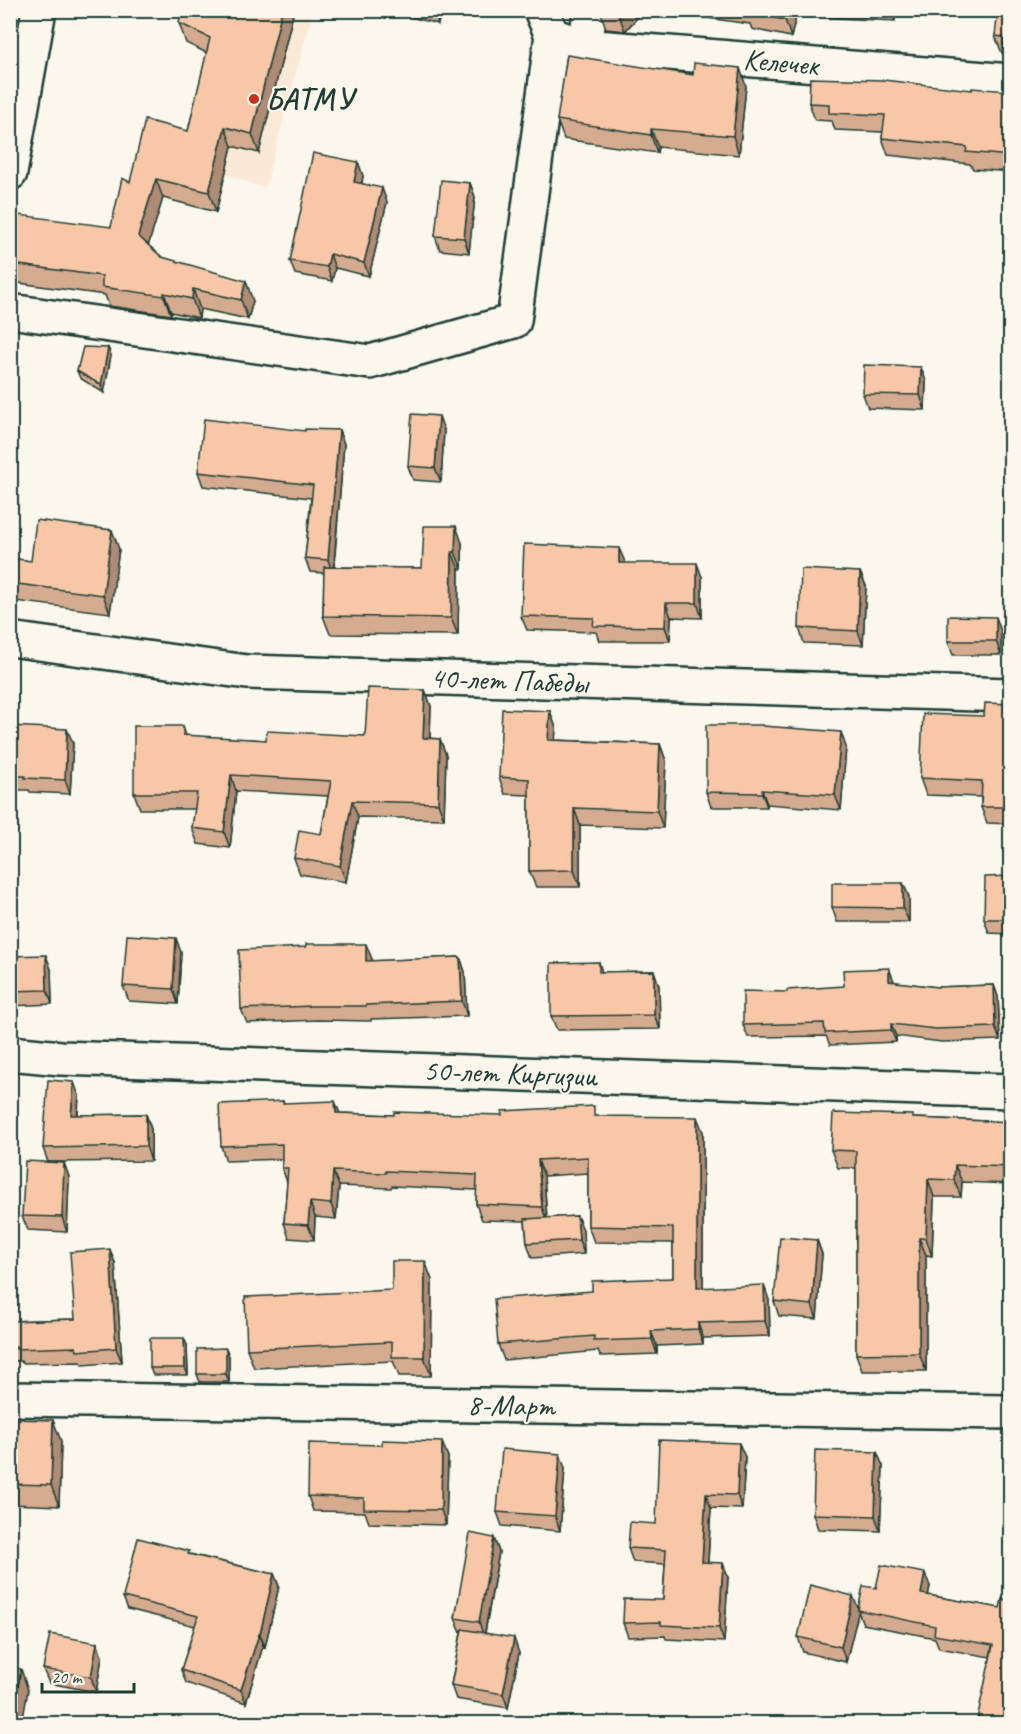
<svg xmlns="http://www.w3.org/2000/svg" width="1021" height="1734" font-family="Caveat,sans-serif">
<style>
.built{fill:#fae9d7}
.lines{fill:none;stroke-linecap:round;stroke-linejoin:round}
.minor-casing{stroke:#1f3d34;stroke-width:38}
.tertiary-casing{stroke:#1f3d34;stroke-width:38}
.minor{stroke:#fbf7ec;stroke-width:33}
.tertiary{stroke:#fbf7ec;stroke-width:33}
.wall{fill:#d5ab90;stroke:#1f3d34;stroke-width:1.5}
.shaded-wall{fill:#ae8b75;stroke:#1f3d34;stroke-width:1.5}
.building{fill:#f8c7a7;stroke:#1f3d34;stroke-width:1.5}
.poi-dot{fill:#c8321e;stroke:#fbf7ec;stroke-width:2}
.labels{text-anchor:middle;stroke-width:4.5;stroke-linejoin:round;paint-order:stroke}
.street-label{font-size:30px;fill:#1f3d34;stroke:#fbf7ec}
.poi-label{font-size:30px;font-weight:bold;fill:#1f3d34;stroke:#fbf7ec;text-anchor:start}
</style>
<rect width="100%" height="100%" fill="#fbf7ec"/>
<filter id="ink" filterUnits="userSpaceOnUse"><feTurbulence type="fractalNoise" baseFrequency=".0167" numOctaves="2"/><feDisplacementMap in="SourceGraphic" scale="12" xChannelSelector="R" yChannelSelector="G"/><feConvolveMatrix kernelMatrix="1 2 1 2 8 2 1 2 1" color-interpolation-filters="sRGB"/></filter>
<g filter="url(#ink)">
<!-- built -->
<path class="built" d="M239,11H313L265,188L204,167Z"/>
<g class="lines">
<!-- minor casing -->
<g class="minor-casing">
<path id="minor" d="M552,35L584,46L1010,81
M584,46L591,10
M10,311L370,362L514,321L552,35L541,10
M10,639L247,672L1010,695
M10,1053L61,1058L1010,1091
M10,1399L1010,1412"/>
</g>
<!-- tertiary casing -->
<g class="tertiary-casing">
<path id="tertiary" d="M10,173L39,10"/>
</g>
<!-- minor -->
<use href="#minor" class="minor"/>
<!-- tertiary -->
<use href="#tertiary" class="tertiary"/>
</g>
<!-- wall -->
<path class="wall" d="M182,10H294L259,153L232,146L216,212L163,198L148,245L162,257L253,301L248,319L200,309L199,318L171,312V315L109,306L105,295L19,283L12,264L111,227L130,182L188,131L207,53L186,43L179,23Z
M383,10H441L438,24Z
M600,10H647L638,17L625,31L606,29Z
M698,10H895V21L796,16L791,37L752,29L750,24L700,17Z
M1011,10V62L1006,54L1002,53L995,36Z
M693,75L746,86L739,155L658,147L657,153L564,139L557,120Z
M1011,81V172L973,169L970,164L888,155L882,138L883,132L835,130L832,121L815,120L809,103L972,90L1008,91Z
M358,162L363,176L362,183L387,202L369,276L335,268L332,281L295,274L290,261Z
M470,183L475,197L469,253L440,250L435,236Z
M108,348L111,355L104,393L80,378L77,371Z
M926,381L925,410L868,408L863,394Z
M339,430L344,444L334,567L422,568L462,543V569H459L458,635L330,634L323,616L324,573L310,572L305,558L311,498L203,486L198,472L305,431Z
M444,430L441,482L413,480L408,466Z
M119,549L110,613L16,601L15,606H10V558L31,561Z
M625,563L702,577V618L671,617L670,641H599L596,632L527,630L521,616Z
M860,572L866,586L863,645L804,643L799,628Z
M1001,631V655H953L948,641Z
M425,690L431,706L430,738L440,739L446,755L444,819L358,817L346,882L300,874L294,858L321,834L328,796L236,791L230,848L198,844L192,828L195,809H140L134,793L183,726L186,736L266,740L365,736Z
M1011,704V824L987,823L981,807V797L926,795L920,778L984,716Z
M550,711L556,728L555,740L660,744L666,761L663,828L580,825V887H536L529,871V795L505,794L499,777Z
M10,726L73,743L70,794L30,792L29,790H10Z
M763,726L846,747L841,810L767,804V807H711L706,792Z
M1011,876V934L989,933L984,919Z
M903,883L909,897V922H837L832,907Z
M181,952L178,1004L129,1001L123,986Z
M10,956L51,969L52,1004L10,1006Z
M460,957L465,972L467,1016L371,1019V1021L318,1020L247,1023L241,1009L372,959V961Z
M599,962L602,972L654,971L659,986L660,1029L557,1030L551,1016Z
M894,982L937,987L994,985L998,997L1000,1040L941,1042L896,1036V1042L830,1045L826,1036L748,1037L743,1025L787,992Z
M79,1096L78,1115L146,1114L151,1129V1161L48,1162L43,1148Z
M283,1101L284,1103L340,1113L394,1115L597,1116L703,1132V1287L769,1300L770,1336L703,1338V1344L657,1346V1354L600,1356L598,1351L504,1360L498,1344L592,1291L673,1278V1243L594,1242L588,1226V1173L544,1176L547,1218L577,1216L583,1230L584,1254L532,1258L527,1243L525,1221L482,1220L476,1204L477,1190L392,1186L391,1188L339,1186L336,1219L315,1217L314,1240L289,1238L284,1223L287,1182L282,1168V1159L226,1161L221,1146Z
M915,1118L1011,1122V1184L962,1182L961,1197H934L932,1256L926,1255V1371H862L856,1354V1168H838L831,1150Z
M64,1163L69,1177L67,1232L28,1230L22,1216Z
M817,1240L822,1254L817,1319L779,1316L774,1301Z
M115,1263L122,1362L82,1365L81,1362L22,1363L21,1361H10V1321L75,1319Z
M432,1280L431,1376H399L393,1361L254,1368L247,1349L392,1290Z
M187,1345L188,1375H153L150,1368Z
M229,1356V1382H200L197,1374Z
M10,1419L61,1441L59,1506L10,1504Z
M448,1457L446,1525L369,1523L365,1512L313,1511L308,1496Z
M745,1457L742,1509L711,1508L708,1562L728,1577L724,1642L666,1639L665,1636L628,1637L623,1623L663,1600L665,1564L633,1562L628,1548L656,1524Z
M883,1466L880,1531L818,1529L813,1514Z
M565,1468L560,1531L502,1526L497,1512Z
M494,1538L499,1552L485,1633L519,1653L508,1708L456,1699L451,1685L461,1633L455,1618Z
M190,1554L274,1574L279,1586L265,1647L263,1646L246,1703L186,1683L181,1670L195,1626L128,1609L123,1597Z
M930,1586L928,1595L1000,1608L990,1657L939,1648L935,1638L863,1624L858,1611L846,1662L803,1652L798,1637L858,1609L876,1588Z
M97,1643L102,1657L96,1692L49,1683L43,1669Z"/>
<!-- shaded-wall -->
<path class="shaded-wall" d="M282,10H294L259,153L252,134Z
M433,10H441L438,24Z
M621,10H647L638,17L625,31L618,13Z
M787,10H794L796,16L791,37L785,20Z
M891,10H895V21Z
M740,68L746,86L739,155L733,136Z
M225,127L232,146L216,212L209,192Z
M651,129L658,147L657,153L651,135Z
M358,162L363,176L359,195L354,182Z
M156,179L163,198L145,256L138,236Z
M470,183L475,197L469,253L464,238Z
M382,188L387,202L369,276L364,263Z
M330,254L335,268L332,281L327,267Z
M246,281L253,301L248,319L241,300Z
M193,289L200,309L199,318L192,299Z
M164,293L171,312V315L164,296Z
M108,348L111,355L104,393L101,385Z
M921,367L926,381L925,410L920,395Z
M439,416L444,430L441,482L435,468Z
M339,430L344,444L333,574L328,560Z
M456,526L462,543V569L455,552Z
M112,530L119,549L110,613L103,595Z
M619,548L625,562L624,577L619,563Z
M452,552L459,569L458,635L451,618Z
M697,563L702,577V618L697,603Z
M860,572L866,586L863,645L858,631Z
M10,587L16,601L15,606L10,593Z
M666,603L671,617L670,641L665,627Z
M996,617L1001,631V655L996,641Z
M425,690L431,706L429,754L423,738Z
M550,711L556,728L554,757L548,740Z
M67,729L73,743L70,794L65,780Z
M841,732L846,747L841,810L835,795Z
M440,739L446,755L444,819L438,803Z
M660,744L666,761L663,828L657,811Z
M231,775L236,791L230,848L224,832Z
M762,790L767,804V807L762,793Z
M1008,795L1011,801V815L1008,807Z
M352,801L358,817L346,882L340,866Z
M574,808L580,825V887L574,870Z
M903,883L909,897V922L903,908Z
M176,938L181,952L178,1004L173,989Z
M366,944L372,959L371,976L366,961Z
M46,955L51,969L52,1004L47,990Z
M460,957L465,972L467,1016L462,1001Z
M889,968L894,981V994L889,981Z
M654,971L659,986L660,1029L654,1015Z
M994,985L998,997L1000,1040L995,1027Z
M891,1024L896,1036V1042L891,1030Z
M74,1082L79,1096L76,1130L71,1115Z
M335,1101L341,1116L336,1113Z
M146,1114L151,1129V1161L146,1146Z
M697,1117L703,1132V1303L697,1288Z
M538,1160L544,1176L547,1222L542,1207Z
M64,1163L69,1177L67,1232L62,1217Z
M955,1165L962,1182L961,1197L954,1180Z
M333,1171L339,1186L336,1219L331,1204Z
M928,1179L934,1197L932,1256L926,1238Z
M310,1202L315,1217L314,1240L308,1225Z
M577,1216L583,1230L584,1254L579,1240Z
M919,1238L926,1255V1371L919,1353Z
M817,1240L822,1254L817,1319L812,1305Z
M110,1249L115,1263L122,1362L116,1348Z
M425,1261L432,1280L431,1376L424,1357Z
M764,1285L769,1300L770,1336L765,1321Z
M698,1323L703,1338V1344L698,1329Z
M651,1331L657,1346V1354L652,1339Z
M184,1338L187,1345L188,1375L185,1368Z
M226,1348L229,1356V1382L226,1374Z
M53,1420L61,1441L59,1506L51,1485Z
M442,1442L448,1457L446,1525L441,1510Z
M739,1443L745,1457L742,1509L737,1495Z
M877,1452L883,1466L880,1531L875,1516Z
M560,1454L565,1468L560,1531L555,1516Z
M706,1494L711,1508L707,1576L702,1562Z
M494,1538L499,1552L484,1637L479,1622Z
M723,1563L728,1577L724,1642L719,1628Z
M925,1573L930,1586L926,1607L921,1594Z
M274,1574L279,1586L265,1647L260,1634Z
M853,1596L859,1610L846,1662L841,1647Z
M259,1634L263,1646L246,1703L241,1690Z
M514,1638L519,1653L508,1708L503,1694Z
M97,1643L102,1657L96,1692L91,1677Z
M21,1669L28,1690L22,1724H11Z"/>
<!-- building -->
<path class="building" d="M182,10H282L252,134L225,127L209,192L156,179L138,236L162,257L246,281L241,300L193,289L192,299L164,293V296L102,287V276L12,264L19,215L111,227L122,178L130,182L145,120L188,131L210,38L179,23Z
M600,10H621L618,13L600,11Z
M746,10H787L785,20L746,12Z
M998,10H1011V47L1003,45V37L995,36Z
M567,55L693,75L694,63L740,68L733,136L651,129V135L557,120Z
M810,78L883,80L972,90V88L1008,91L1007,82L1011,81V156L966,152L967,147L882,138L885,115L829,113V104L809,103Z
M313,153L358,162L354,182L382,188L364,263L330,254L327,267L290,261Z
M441,180L470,183L464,238L435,236Z
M83,347L108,348L101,385L77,371Z
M864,365L921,367L920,395L863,394Z
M412,414L439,416L435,468L408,466Z
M204,419L305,431V429L339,430L328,560L305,558L313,485L198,472Z
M36,520L112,530L103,595L10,583V558L31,561Z
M424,526H456L455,552H452L451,618L323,616L324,567L422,568Z
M524,544L619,548V563H697V603H666L665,627L593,626L594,618L521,616Z
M801,569L860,572L858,631L799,628Z
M948,616L996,617V641H948Z
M368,688L425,690L423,738L440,739L438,803L352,801L340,866L294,858L299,830L321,834L331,781L231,775L224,832L192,828L197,793H134V726H183V735L266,740L267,731L365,736Z
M985,703L1011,704V795H1008V807H981L982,781L920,778L923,714L984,716Z
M502,709L550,711L548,740L660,744L657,811L574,808V870L529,871V779L499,777Z
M706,725H763V726L841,732L835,795L762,790V793L706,792Z
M10,726L67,729L65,780L25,778V776H10Z
M1011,876V919H984L985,877Z
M832,883H903V908L832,907Z
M127,935L176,938L173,989L123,986Z
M306,944H366V961L460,957L462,1001L366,1005V1006H313L241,1009L239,950L306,947Z
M46,955L47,990L10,991V956Z
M599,962V972L654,971V1015L551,1016V963Z
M889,968V981L937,987L994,985L995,1027L936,1029L891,1024V1030L825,1033L824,1023L743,1025V991L787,992V990L844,986L843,970Z
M48,1080L74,1082L71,1115L146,1114V1146L43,1148Z
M283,1101V1103L335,1101L336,1113L394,1115V1112L502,1115V1111L594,1106V1116L697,1117V1288L764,1285L765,1321L698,1323V1329L651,1331L652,1339L594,1341V1336L498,1344L494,1299L592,1291V1281L673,1278V1228L588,1226V1157L538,1160L542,1207L476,1204L477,1175L386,1171V1173L333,1171L331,1204L310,1202L308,1225L284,1223L288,1168H282V1144L221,1146L219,1104Z
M833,1113L913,1115V1118L1011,1122V1167L955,1165L954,1180L928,1179L926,1238H919V1353L856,1354V1151L831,1150Z
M25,1161L64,1163L62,1217L22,1216Z
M577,1216L579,1240L527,1243L525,1219Z
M780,1237L817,1240L812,1305L774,1301Z
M110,1249L116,1348L77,1351L76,1347L16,1349V1347H10V1321L75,1319L70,1252Z
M392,1261H425L424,1357H392V1342L247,1349L245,1297L392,1290Z
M150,1338H184L185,1368H150Z
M226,1348V1374H197V1349Z
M10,1419L53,1420L51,1485L10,1484Z
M382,1440L442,1442L441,1510L364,1509V1498L308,1496L309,1443L382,1445Z
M659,1440L739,1443L737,1495L706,1494L702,1562L723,1563L719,1628L661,1625V1622L623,1623L624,1599L663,1600L666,1550L628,1548L630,1522L656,1524Z
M502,1449L560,1454L555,1516L497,1512Z
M815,1450L877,1452L875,1516L813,1514Z
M470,1533L494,1538L479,1622L455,1618Z
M138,1538L189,1551L188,1554L274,1574L260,1634H259L241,1690L181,1670L198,1616L123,1597Z
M881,1565L925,1573L921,1594L1000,1608L1002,1599L1011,1601V1724H976L993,1645L934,1635L935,1626L858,1610L863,1586L876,1588Z
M810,1585L853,1596L841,1647L798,1637Z
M462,1629L514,1638L503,1694L451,1685Z
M50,1634L97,1643L91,1677L43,1669Z
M10,1667L21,1669L11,1724H10Z"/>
</g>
<!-- markers -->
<circle class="poi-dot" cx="254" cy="99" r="6"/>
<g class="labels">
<!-- street labels -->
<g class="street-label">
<text transform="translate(781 62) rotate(5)" y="10">Келечек</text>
<text transform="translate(509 680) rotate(2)" y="10">40-лет Пабеды</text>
<text transform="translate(510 1073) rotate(2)" y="10">50-лет Киргизии</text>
<text transform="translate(511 1405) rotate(1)" y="10">8-Март</text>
</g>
<!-- poi labels -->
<g class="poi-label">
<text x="266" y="109">БАТМУ</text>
</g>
</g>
<!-- margin -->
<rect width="1021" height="1734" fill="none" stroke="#fbf7ec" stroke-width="36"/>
<rect x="18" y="18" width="985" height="1698" fill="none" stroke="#1f3d34" stroke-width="2" filter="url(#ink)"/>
<!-- scale -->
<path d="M42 1683v9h92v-9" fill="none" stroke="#1f3d34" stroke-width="3"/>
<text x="51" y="1683" font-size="18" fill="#1f3d34" stroke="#fbf7ec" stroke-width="4.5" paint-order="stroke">20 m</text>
</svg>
